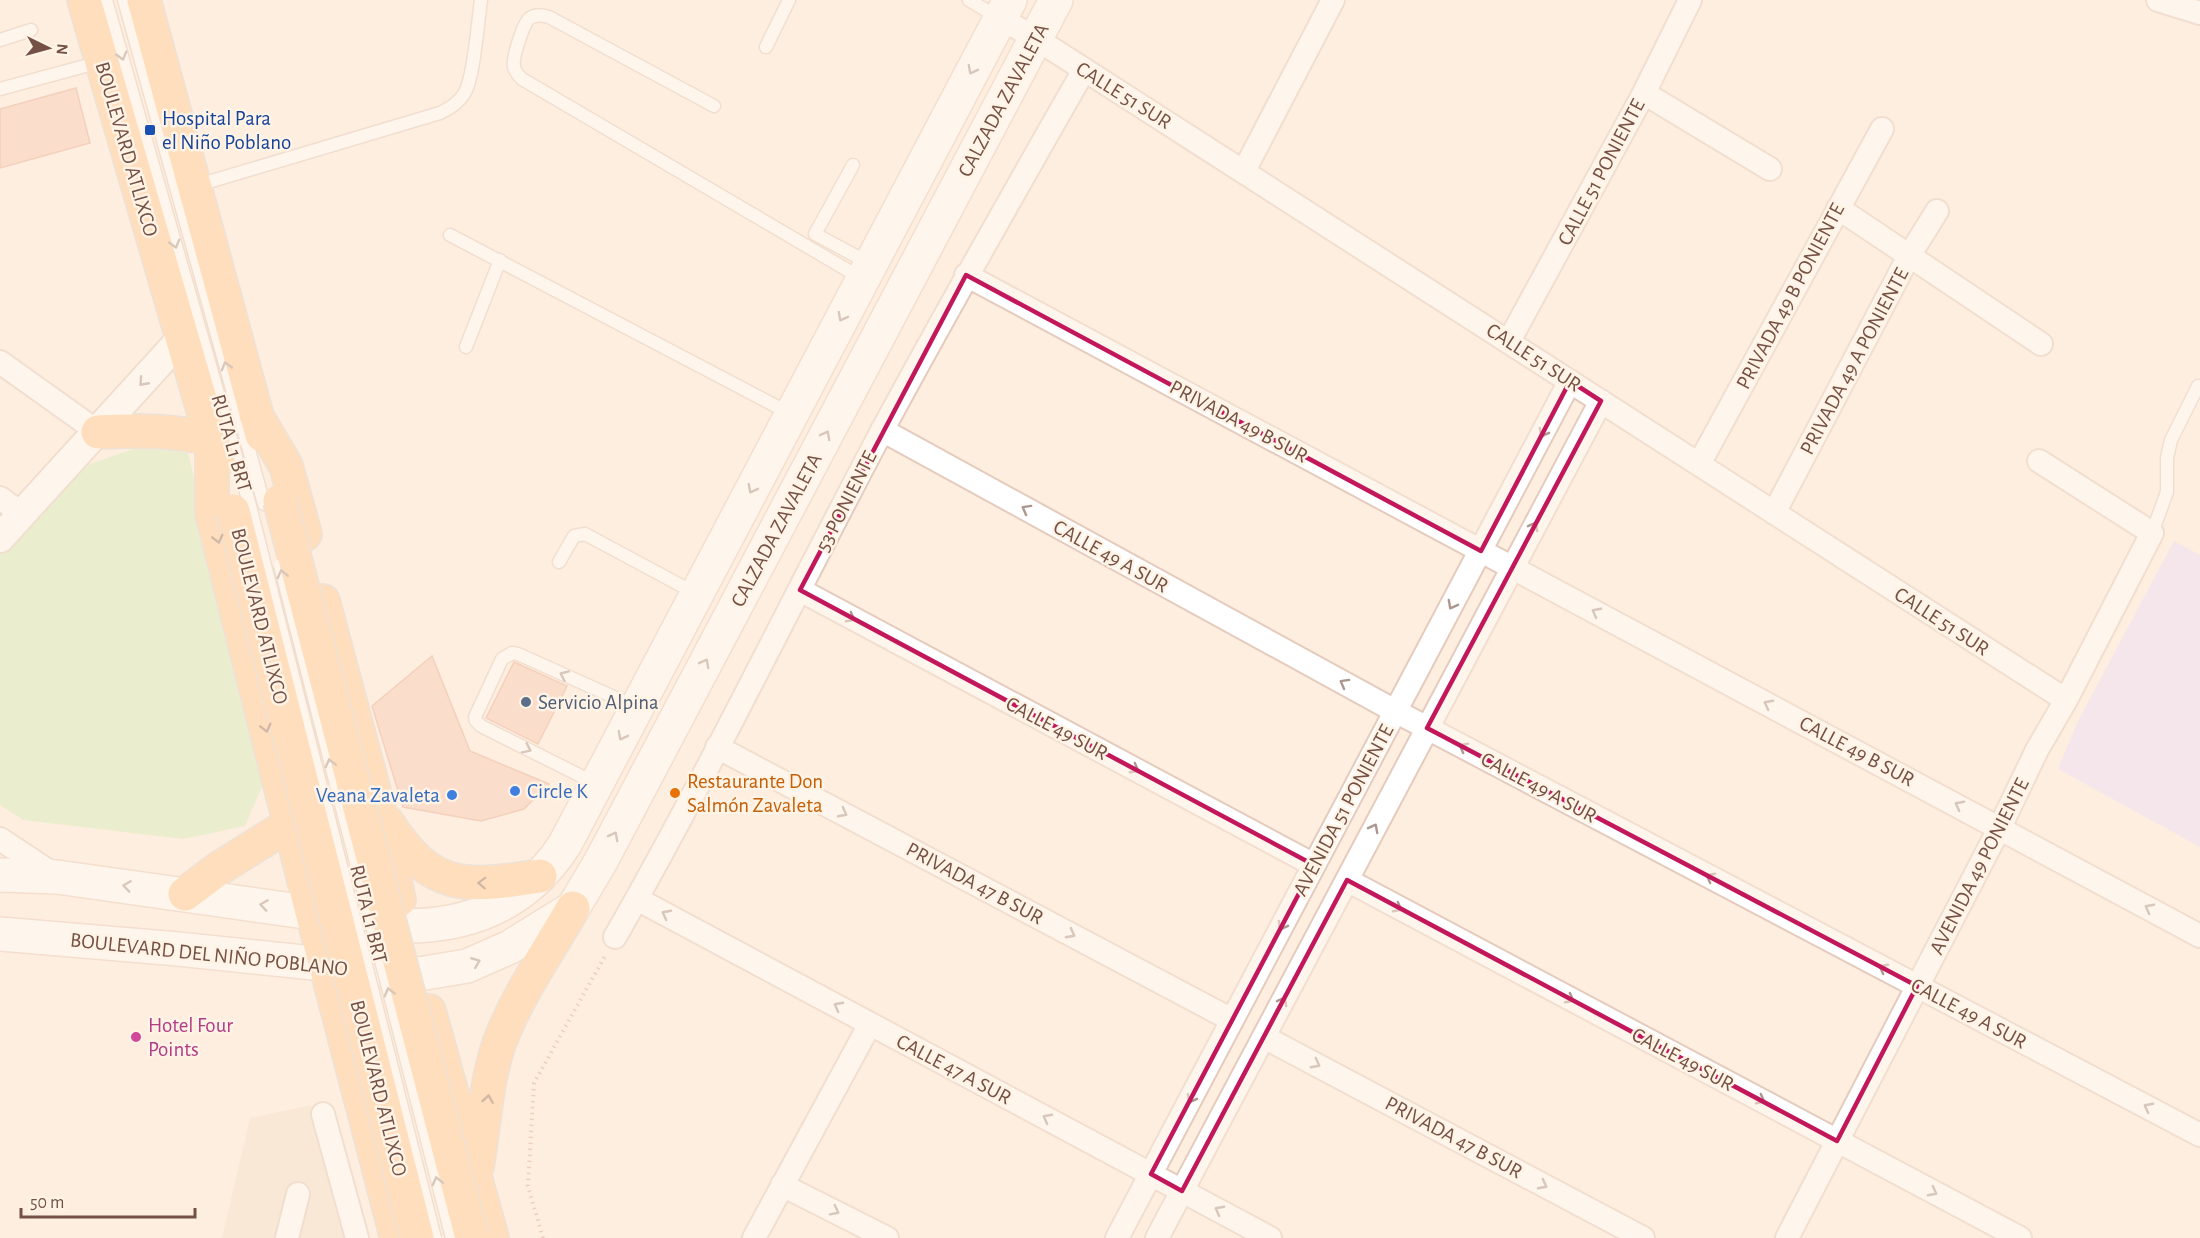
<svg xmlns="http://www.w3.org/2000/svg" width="2200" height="1238" font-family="'Alegreya Sans',sans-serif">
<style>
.residential{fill:#f6dfcd}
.education{fill:#ebdcfa}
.green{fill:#d5ecbd}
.building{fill:#f5c7b4;stroke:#e9ab94;stroke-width:1.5}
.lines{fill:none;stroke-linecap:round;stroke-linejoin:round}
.service-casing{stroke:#e4cbbd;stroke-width:15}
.minor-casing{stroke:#e4cbbd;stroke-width:26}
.tertiary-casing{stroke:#e4cbbd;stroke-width:32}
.secondary-casing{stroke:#eacbba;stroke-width:36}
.primary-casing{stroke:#dbd2cf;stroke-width:36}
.path{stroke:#daaa98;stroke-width:4;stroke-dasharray:1.5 4.5;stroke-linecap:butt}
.service{stroke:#fff;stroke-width:12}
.minor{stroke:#fff;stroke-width:22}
.tertiary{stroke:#fff;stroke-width:28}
.secondary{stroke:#fff;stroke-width:33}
.primary{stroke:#ffcb94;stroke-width:33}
.service-bridge-casing{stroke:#e4cbbd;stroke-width:15;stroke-linecap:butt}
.primary-bridge-casing{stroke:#dbd2cf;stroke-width:36;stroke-linecap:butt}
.service-bridge{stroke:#fff;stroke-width:12}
.primary-bridge{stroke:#ffcb94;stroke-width:33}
.oneway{stroke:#ac978f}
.oneway2{stroke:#9e765d}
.marked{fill:none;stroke:#c2185b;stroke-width:4.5;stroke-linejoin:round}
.transit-dot{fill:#1a4fb4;stroke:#fff3e6;stroke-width:2}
.service-dot{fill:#5c6f8a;stroke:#fff3e6;stroke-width:2}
.shop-dot{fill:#3f7fe0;stroke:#fff3e6;stroke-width:2}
.food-dot{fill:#e8710a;stroke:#fff3e6;stroke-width:2}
.hotel-dot{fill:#d1479c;stroke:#fff3e6;stroke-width:2}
.labels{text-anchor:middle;stroke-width:5;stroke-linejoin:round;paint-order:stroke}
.street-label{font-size:21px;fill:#755145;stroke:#fff3e6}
.transit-label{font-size:21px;fill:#164399;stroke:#fff3e6;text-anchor:start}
.service-label{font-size:21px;fill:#4e5e75;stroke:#fff3e6;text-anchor:start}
.food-label{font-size:21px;fill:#c56008;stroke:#fff3e6;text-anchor:start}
.shop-label{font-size:21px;fill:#366cbe;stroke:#fff3e6;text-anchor:start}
.hotel-label{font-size:21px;fill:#b23c85;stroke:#fff3e6;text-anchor:start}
</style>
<rect width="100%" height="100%" fill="#feeedf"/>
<!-- residential -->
<path class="residential" d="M311,1105L349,1238H222L250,1118Z"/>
<!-- education -->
<path class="education" d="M2174,541L2200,555V847L2058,769L2078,721Z"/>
<!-- green -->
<path class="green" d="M139,447L188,453L267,775L245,826L183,839L23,820L0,805V555L84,466Z"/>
<!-- building -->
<path class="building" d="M76,88L90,143L0,168V109Z
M432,656L470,751L549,784L524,809L481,821L403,807L372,706Z
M514,662L567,686L538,744L486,718Z"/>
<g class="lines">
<!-- service casing -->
<g class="service-casing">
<path id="service" d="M106,0L250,506
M124,0L264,504
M969,0L999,18
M0,40L31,30
M766,47L789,0
M0,89L100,62
M714,106L549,17C542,15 536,14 530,18C523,23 512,59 514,67C515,72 519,76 522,79L861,278
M853,165L815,234L869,263
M195,186L440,113C450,108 459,103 465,92C474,77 478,20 481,0
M450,235L791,414
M466,347L500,260
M2152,533L2167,492V458L2171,440L2198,386
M559,562L574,536L585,534L695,593
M597,784L481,726L476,721L475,717L502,659L512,653L518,654L636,707"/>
</g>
<!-- minor casing -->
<g class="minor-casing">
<path id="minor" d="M2158,0L2200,13
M1000,18L1035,38L2066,700
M1644,93L1770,169
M1244,171L1333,0
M1838,208L2041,344
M966,275L2200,936
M1509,341L1644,93L1690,0
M0,362L98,432
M882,430L1395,711L2200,1135
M1699,464L1882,129
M0,498L22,514
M1774,513L1909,256L1937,211
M800,590L1314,865
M717,747L1232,1020
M0,839L56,876
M1347,880L2020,1238
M637,899L1270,1238
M615,937C710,771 793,598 883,429C948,308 1016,189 1084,70
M1264,1037L1643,1238
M323,1114L357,1238
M782,1185L887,1238
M287,1238L298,1194
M754,1238L870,1024
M1117,1238L1570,381
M1157,1238L1601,401
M1787,1238L2000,827L2037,750L2066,700L2152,533L2039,461"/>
</g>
<!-- tertiary casing -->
<g class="tertiary-casing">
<path id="tertiary" d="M0,538L182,338"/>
</g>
<!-- secondary casing -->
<g class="secondary-casing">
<path id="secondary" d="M0,875L57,877L405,926C473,926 528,902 565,844L1010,0
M0,934L178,949L419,974L467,966L510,947L573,908L601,861L1056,0"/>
</g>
<!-- primary casing -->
<g class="primary-casing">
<path id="primary" d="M84,0L218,461
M144,0L262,435
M256,415L286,466L305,534
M98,432C141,430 169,430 212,439
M212,439V513L312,912L397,1238
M323,601L379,810L399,900
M387,822C431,891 465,888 540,876
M185,894L218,869L290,824
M429,1011L492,1238
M477,1167C484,1126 486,1080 500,1041C518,994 548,952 573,908"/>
</g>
<!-- path -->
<path class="path" d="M543,1238L528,1186L534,1083L605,956"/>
<!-- service -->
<use href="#service" class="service"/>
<!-- minor -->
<use href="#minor" class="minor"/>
<!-- tertiary -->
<use href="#tertiary" class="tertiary"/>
<!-- secondary -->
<use href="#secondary" class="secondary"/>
<!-- primary -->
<use href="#primary" class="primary"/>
<!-- service-bridge casing -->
<g class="service-bridge-casing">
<path id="service-bridge" d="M250,506L435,1238
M280,565L452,1238"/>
</g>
<!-- primary-bridge casing -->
<g class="primary-bridge-casing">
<path id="primary-bridge" d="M280,501L472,1238
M233,511L417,1238"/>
</g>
<!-- service-bridge -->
<use href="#service-bridge" class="service-bridge"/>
<!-- primary-bridge -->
<use href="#primary-bridge" class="primary-bridge"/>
</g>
<!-- one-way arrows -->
<defs><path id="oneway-chevron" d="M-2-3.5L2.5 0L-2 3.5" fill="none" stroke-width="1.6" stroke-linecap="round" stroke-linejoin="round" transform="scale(1.5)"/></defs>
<g class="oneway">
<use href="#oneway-chevron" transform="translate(122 56) rotate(74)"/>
<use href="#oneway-chevron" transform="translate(972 70) rotate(118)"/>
<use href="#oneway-chevron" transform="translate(175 244) rotate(74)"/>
<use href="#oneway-chevron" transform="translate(842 317) rotate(118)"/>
<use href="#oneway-chevron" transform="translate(226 366) rotate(-106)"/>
<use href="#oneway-chevron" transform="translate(143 382) rotate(132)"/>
<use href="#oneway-chevron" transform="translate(1543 433) rotate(118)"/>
<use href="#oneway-chevron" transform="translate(826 435) rotate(-62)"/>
<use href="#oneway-chevron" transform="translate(752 489) rotate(118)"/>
<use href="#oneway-chevron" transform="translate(1026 509) rotate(-151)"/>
<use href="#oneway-chevron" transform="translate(1534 526) rotate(-62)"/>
<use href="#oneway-chevron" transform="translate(282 574) rotate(-104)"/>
<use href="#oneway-chevron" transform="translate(1452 605) rotate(118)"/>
<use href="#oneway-chevron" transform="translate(1596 612) rotate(-152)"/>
<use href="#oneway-chevron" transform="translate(851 618) rotate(28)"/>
<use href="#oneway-chevron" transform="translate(705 663) rotate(-62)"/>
<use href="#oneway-chevron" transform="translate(564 675) rotate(-156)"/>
<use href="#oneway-chevron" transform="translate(1344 683) rotate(-151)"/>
<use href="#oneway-chevron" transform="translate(1768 704) rotate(-152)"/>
<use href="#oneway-chevron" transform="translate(622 736) rotate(118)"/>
<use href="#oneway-chevron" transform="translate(1463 747) rotate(-152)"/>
<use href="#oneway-chevron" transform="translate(527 749) rotate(26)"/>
<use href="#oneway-chevron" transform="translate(330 763) rotate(-104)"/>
<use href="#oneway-chevron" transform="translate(1135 769) rotate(28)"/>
<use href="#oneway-chevron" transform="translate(1959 805) rotate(-152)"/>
<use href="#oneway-chevron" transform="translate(843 813) rotate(28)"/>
<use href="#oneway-chevron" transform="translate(1374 828) rotate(-62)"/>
<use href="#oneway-chevron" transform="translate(614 836) rotate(-62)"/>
<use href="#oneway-chevron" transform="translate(1710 877) rotate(-152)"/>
<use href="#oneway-chevron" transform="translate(127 886) rotate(-172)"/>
<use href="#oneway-chevron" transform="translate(264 905) rotate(-172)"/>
<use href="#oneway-chevron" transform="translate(1398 908) rotate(28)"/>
<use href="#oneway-chevron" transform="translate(2149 908) rotate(-152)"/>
<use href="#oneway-chevron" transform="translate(666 914) rotate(-152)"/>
<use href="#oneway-chevron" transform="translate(1282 926) rotate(118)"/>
<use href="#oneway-chevron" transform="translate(1071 934) rotate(28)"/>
<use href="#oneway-chevron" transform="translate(476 962) rotate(-22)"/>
<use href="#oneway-chevron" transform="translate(1883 968) rotate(-152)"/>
<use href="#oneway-chevron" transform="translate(389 992) rotate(-104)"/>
<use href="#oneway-chevron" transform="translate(1570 999) rotate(28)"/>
<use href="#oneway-chevron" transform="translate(1283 1001) rotate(-62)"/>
<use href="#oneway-chevron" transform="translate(838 1006) rotate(-152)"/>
<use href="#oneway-chevron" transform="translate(1316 1064) rotate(28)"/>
<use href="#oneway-chevron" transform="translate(1191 1099) rotate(118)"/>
<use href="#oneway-chevron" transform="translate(1761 1100) rotate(28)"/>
<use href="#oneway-chevron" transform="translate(2148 1107) rotate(-152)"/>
<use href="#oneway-chevron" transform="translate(1047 1118) rotate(-152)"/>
<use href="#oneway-chevron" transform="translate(437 1181) rotate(-104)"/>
<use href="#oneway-chevron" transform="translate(1543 1185) rotate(28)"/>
<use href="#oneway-chevron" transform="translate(1933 1192) rotate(28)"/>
<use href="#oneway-chevron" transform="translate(1219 1210) rotate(-152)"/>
<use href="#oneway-chevron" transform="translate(835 1211) rotate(27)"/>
</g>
<g class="oneway2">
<use href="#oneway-chevron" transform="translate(218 539) rotate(76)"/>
<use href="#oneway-chevron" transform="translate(266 728) rotate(76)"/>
<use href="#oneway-chevron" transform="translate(482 883) rotate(-178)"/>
<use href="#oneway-chevron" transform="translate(488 1099) rotate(-81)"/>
</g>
<!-- marked area -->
<path d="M0 0H2200V1238H0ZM966,275L1481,551L1570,381L1601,401L1427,728L1917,986L1837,1141L1347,880L1182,1191L1151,1174L1314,865L800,590Z" fill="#feeedf" fill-opacity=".55" fill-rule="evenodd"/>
<path class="marked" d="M966,275L1481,551L1570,381L1601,401L1427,728L1917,986L1837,1141L1347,880L1182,1191L1151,1174L1314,865L800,590Z"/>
<!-- markers -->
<rect class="transit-dot" x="144" y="124" width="12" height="12" rx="3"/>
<circle class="service-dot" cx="526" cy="702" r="6"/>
<g class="shop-dot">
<circle cx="515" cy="791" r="6"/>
<circle cx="452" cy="795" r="6"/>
</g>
<circle class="food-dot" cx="675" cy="793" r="6"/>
<circle class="hotel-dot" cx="136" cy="1037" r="6"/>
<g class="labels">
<!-- street labels -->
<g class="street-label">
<text transform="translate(1124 95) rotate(32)" y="7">CALLE 51 SUR</text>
<text transform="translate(1003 100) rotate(-62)" y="7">CALZADA ZAVALETA</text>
<text transform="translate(127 149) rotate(74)" y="7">BOULEVARD ATLIXCO</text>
<text transform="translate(1601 172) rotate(-62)" y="7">CALLE 51 PONIENTE</text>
<text transform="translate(1790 296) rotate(-62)" y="7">PRIVADA 49 B PONIENTE</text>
<text transform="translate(1534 357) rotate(33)" y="7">CALLE 51 SUR</text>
<text transform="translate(1854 361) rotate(-62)" y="7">PRIVADA 49 A PONIENTE</text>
<text transform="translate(1239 421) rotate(28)" y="7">PRIVADA 49 B SUR</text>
<text transform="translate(232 443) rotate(74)" y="7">RUTA L1 BRT</text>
<text transform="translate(846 501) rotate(-63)" y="7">53 PONIENTE</text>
<text transform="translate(776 530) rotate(-62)" y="7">CALZADA ZAVALETA</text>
<text transform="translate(1111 556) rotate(29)" y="7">CALLE 49 A SUR</text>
<text transform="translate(260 616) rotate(76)" y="7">BOULEVARD ATLIXCO</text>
<text transform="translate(1942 621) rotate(33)" y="7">CALLE 51 SUR</text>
<text transform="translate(1057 728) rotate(28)" y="7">CALLE 49 SUR</text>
<text transform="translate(1857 751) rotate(28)" y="7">CALLE 49 B SUR</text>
<text transform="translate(1539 787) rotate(28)" y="7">CALLE 49 A SUR</text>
<text transform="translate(1343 810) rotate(-62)" y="7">AVENIDA 51 PONIENTE</text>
<text transform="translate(1979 866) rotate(-63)" y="7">AVENIDA 49 PONIENTE</text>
<text transform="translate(975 883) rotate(28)" y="7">PRIVADA 47 B SUR</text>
<text transform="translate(369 914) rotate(76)" y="7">RUTA L1 BRT</text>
<text transform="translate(209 954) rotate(6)" y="7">BOULEVARD DEL NIÑO POBLANO</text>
<text transform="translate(1969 1013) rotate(28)" y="7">CALLE 49 A SUR</text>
<text transform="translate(1683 1059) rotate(28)" y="7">CALLE 49 SUR</text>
<text transform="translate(954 1069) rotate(28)" y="7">CALLE 47 A SUR</text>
<text transform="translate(379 1088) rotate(76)" y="7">BOULEVARD ATLIXCO</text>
<text transform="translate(1454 1137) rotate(28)" y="7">PRIVADA 47 B SUR</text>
</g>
<!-- transit labels -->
<g class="transit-label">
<text x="162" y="125">Hospital Para<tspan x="162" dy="24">el Niño Poblano</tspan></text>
</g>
<!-- service labels -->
<g class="service-label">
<text x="538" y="709">Servicio Alpina</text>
</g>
<!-- food labels -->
<g class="food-label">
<text x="687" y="788">Restaurante Don<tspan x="687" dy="24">Salmón Zavaleta</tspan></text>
</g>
<!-- shop labels -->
<g class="shop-label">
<text x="527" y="798">Circle K</text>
<text x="440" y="802" text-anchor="end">Veana Zavaleta</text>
</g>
<!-- hotel labels -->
<g class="hotel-label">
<text x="148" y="1032">Hotel Four<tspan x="148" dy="24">Points</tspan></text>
</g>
</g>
<!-- north arrow -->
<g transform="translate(48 48) rotate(95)" stroke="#fff3e6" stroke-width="4.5" paint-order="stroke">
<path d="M0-4.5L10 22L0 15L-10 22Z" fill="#755145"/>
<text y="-9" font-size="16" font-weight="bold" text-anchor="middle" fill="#755145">N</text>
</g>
<!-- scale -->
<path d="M21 1208v9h174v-9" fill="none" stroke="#755145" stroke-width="3"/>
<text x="30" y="1208" font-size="18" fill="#755145" stroke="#fff3e6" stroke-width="4.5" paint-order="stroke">50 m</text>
</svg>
